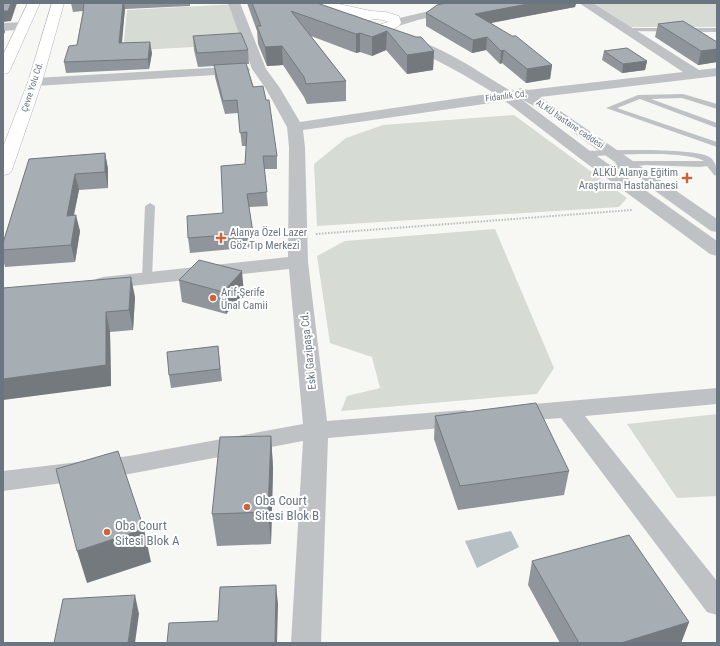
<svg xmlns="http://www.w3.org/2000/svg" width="720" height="646" font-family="'Roboto Condensed',sans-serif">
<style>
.green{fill:#d6dbd4}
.water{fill:#b7c1c5}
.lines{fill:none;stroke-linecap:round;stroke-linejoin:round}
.secondary-casing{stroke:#b1b5ba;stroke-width:1}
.highway-casing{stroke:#b2b5b8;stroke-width:1}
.path{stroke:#b8bbbd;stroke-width:2;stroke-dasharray:1.5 1.5;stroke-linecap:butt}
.lane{fill:#bec2c5;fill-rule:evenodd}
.street{fill:#bec2c5;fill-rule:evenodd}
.secondary{fill:#fff;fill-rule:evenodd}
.highway{fill:#fff;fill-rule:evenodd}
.wall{fill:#8f959a}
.shaded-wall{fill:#74797d}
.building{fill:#a6adb3;stroke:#74797d}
.poi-dot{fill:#cf623c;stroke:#fff;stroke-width:1.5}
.labels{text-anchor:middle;stroke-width:4;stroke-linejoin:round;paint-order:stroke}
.far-street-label{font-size:9px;fill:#697682;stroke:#fff}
.poi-label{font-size:11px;fill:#697682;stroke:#fff;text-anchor:start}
.street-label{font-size:11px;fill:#697682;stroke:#fff}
.near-poi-label{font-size:13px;fill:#697682;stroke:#fff;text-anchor:start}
</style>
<rect width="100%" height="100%" fill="#f7f7f4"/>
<!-- green -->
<path class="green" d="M593,3H717V27H631Z
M236,4L244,44L123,51L127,10Z
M514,115L627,198L619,207L317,226L314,164L346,138L383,125Z
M495,229L554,368L537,394L341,411L347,396L380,388L372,357L330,343L317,256L345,241Z
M717,414V496L677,498L627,424Z"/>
<!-- water -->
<path class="water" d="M511,531L519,547L477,568L465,541Z"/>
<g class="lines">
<!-- secondary casing -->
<g class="secondary-casing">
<path id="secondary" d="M312,3H334L371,11L386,12L399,16L401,23C393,35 362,36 354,24V20L358,16L314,6ZM373,19L384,20L388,22L378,25L366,22Z"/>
</g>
<!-- highway casing -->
<g class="highway-casing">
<path id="highway" d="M28,3H40L10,70L8,73L3,74V55Z
M52,3H64L42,82L12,170L9,174L3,175V147L28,82Z"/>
</g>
<!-- path -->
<path class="path" d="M316,234L632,210"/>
<!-- lane -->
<path class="lane" d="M627,28H717V32L625,31L624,30Z
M683,94L717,104V109L682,98L651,99L717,123V128L640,99L617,108L717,142V147L606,108L638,95Z
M626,150C640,150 705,149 712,159C716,164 717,169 717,176L714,175L707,166L700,167L645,165L605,171L601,168L605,165L635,161H704C684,150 609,155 584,157L580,154L584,151Z
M150,203L155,206L152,278L147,281L142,278L145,206Z"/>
<!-- street -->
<path class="street" d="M228,3H240L266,69L280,88L300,122L494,93C464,75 436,58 403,45L402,42L403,39L408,38C445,47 478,72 511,91L522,88L528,90L683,72L579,3H593L699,70L717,68V76L540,97L717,219V232L711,231L545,112L521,99L590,151L717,241V256L710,254L578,157L505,101L303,130L305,147L308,262L327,421L464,410L472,412L476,418L472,424L464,426L328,438L321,643H291L303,441L129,474L3,491V471L129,456L303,424L289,269L103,289L96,287L93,283L96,279L103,277L288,257L289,147L287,127L266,89L252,69Z
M463,3H486L484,5L418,20L395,27L391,26L389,23L391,20Z
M24,22L28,23L30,26L28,29L3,31V23Z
M243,66L248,67L250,70L248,73L35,86L30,85L28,82L30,79L35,78Z
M717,388V404L585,416L717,581V615L707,612L561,418L511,422L503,420L499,414L503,408L511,406Z"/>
<!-- secondary -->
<use href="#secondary" class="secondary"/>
<!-- highway -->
<use href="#highway" class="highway"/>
</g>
<!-- wall -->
<path class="wall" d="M71,3H190V6L125,9L121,43L152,53L149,69L66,73L64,62L77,45L83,11L73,12Z
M247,3H317L416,37L434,51L433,70L407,74L386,50L372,56L360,52L356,53L311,36L346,81V101L307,104L304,97L283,65L267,66L258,44L257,31Z
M446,3H576L575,7L491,23L552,65L550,79L526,83L502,63L500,64L486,50L472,53L426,26V13Z
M658,24L717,42V62L698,65L655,37Z
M193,36L248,50L249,64H246L277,156V169H264L268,206L249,207L253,233L254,247L190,253L188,238L223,213L245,164L246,146H242L238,113L225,114L215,77L214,66L198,67L194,50Z
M604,51L647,61L645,70L622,73L602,60Z
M105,153L108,169V188L79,190L74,215L80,231L75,262L5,267L3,259V243L29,159Z
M179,280L244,293L226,314L182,302Z
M3,288L135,297L133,330L110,332L111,386Z
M218,346L222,381L171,388L169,375Z
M435,416L569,471L564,495L458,510L434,439Z
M271,436L273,468L271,544L217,546L212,514Z
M532,561L689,622L681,643H560L528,585Z"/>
<!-- shaded-wall -->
<path class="shaded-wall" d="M11,3H17L11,21L3,22V11Z
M123,3H124L125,9L121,54L119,43Z
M533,3H576L575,7L474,26L475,14Z
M3,26L5,32L3,36Z
M387,31L386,50L372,56V37Z
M360,33V52L356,53V34Z
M487,37L486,50L472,53L473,40Z
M150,42L152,53L149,69L148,59Z
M282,46L283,65L267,66L265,47Z
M717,49V62L698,65L701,51Z
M504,50L502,63L500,64L501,51Z
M434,51L433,70L407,74V55Z
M647,61L645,70L622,73L623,64Z
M552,65L550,79L526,83L527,69Z
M105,153L108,169V188L105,172Z
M75,174L79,190L70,232L67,216Z
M76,215L80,231L75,262L71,245Z
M242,271L244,293L226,314L223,292Z
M131,277L135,297L133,330L129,310Z
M106,312L110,332L111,386L3,400V379Z
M271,436L273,468L271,544L268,512Z
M144,529L151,562L87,583L77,551Z
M276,585L278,604L277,643H275Z
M135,595L139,614L135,643H128Z
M689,622L681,643H621Z"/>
<!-- building -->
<path class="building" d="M3,3H11L8,11H3Z
M84,3H123L119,43L150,42L148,59L64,62L69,46L77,45L83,13Z
M252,3H317L416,37H421L434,51L407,55L387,31L372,37L360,33L356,34L291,11L346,81L306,84L304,77L282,46L265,47L257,26H261Z
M446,3H533L475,14L512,36H516L552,65L527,69L504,50L501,51L487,37L473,40L426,13L437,5Z
M683,21L717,42V49L701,51L658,24Z
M241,33L248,50L197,53L193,36Z
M627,48L647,61L623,64L604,51Z
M246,63L253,87L263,86L266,100H269L277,156H263L267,192L247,194L253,233L188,238L187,216L223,213L221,166L245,164L247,132L240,133L237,100L223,101L214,65Z
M105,153V172L75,174L67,216L76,215L71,245L3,250V243L29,159Z
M199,260L242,271L223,292L179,280Z
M131,277L129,310L106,312V365L3,379V288Z
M218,346L220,369L169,375L167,352Z
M536,403L569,471L460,486L435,416Z
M271,436L268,512L212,514L220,437Z
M118,451L144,529L77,551L56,469Z
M629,535L689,622L621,643H579L532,561Z
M276,585L275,643H167L169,623L218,621L220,587Z
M135,595L128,643H54L63,599Z"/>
<!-- markers -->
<g class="poi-dot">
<path d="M685 172h4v4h4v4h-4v4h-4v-4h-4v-4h4z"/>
<path d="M219 232h4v4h4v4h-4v4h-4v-4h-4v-4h4z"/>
<circle cx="213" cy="298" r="4"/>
<circle cx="247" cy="507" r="4"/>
<circle cx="107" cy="532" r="4"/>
</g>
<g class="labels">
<!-- far-street labels -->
<g class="far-street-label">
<text transform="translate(32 87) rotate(-72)" y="3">Çevre Yolu Cd.</text>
<text transform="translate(506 96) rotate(-7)" y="3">Fidanlık Cd.</text>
<text transform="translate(570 124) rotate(34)" y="3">ALKÜ hastane caddesi</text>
</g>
<!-- poi labels -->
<g class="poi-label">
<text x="678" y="176" text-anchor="end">ALKÜ Alanya Eğitim<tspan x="678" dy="13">Araştırma Hastahanesi</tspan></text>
<text x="230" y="236">Alanya Özel Lazer<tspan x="230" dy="13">Göz Tıp Merkezi</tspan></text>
<text x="221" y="296">Arif-Şerife<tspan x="221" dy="13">Ünal Camii</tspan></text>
</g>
<!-- street labels -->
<g class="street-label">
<text transform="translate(308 351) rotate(-96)" y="4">Eski Gazipaşa Cd.</text>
</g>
<!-- near-poi labels -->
<g class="near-poi-label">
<text x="255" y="505">Oba Court<tspan x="255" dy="15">Sitesi Blok B</tspan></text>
<text x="115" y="530">Oba Court<tspan x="115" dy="15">Sitesi Blok A</tspan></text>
</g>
</g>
<!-- border -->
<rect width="720" height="646" fill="none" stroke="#697682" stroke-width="8"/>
</svg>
